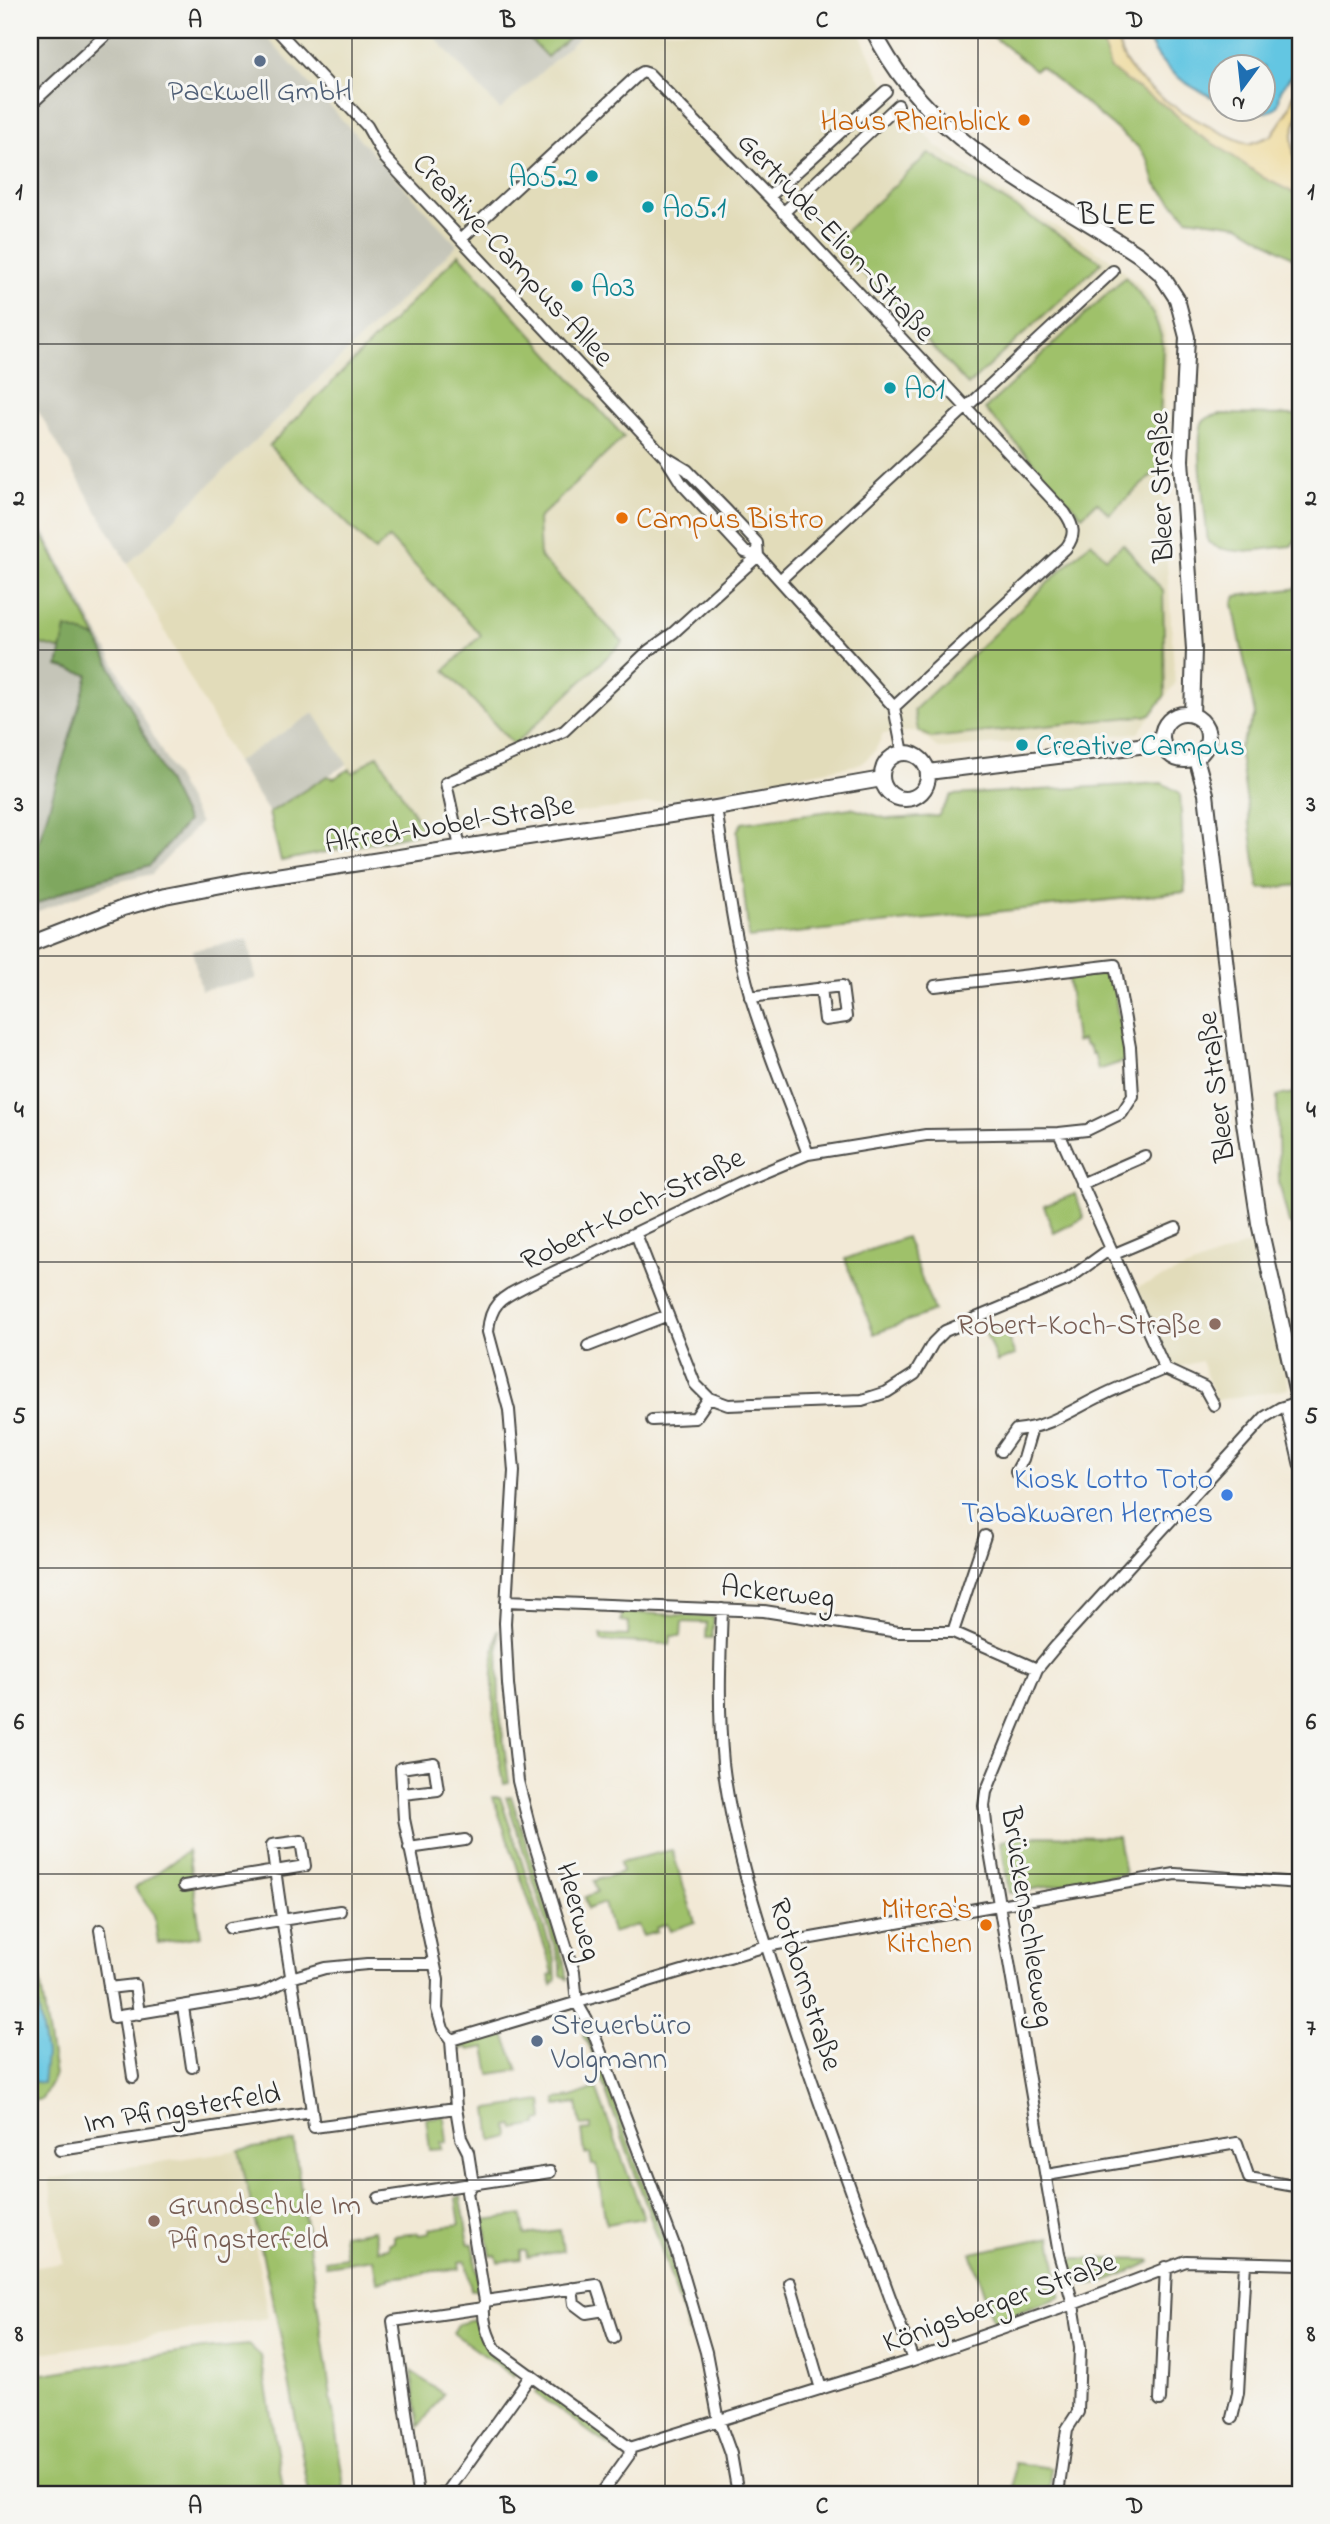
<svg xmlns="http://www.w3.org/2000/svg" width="1330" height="2524" font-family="'Indie Flower',sans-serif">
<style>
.built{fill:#e2dcba}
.industrial{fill:#c5c5b8}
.green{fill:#9fc16a;stroke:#65764a;stroke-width:2}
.forest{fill:#7fa75e;stroke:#556944;stroke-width:2}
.sand{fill:#eeda9e;stroke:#8c8264;stroke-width:2}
.water{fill:#64c6e2;stroke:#487886;stroke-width:2}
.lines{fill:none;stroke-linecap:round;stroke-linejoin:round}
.street-casing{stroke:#494845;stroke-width:14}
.secondary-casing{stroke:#494845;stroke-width:18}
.street{stroke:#fff;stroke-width:10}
.secondary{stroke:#fff;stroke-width:14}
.grid{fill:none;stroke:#2b2b2b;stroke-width:2;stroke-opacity:0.55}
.service-dot{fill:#5c6f8a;stroke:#f6f6f2;stroke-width:2.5}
.food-dot{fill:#e8710a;stroke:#f6f6f2;stroke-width:2.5}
.culture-dot{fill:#0f9aa8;stroke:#f6f6f2;stroke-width:2.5}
.education-dot{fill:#8d6e63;stroke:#f6f6f2;stroke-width:2.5}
.shop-dot{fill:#3f7fe0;stroke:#f6f6f2;stroke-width:2.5}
.labels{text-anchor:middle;stroke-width:6;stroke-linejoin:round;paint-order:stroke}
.service-label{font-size:30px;fill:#4e5e75;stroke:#f6f6f2}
.food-label{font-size:30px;fill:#c56008;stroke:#f6f6f2;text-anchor:end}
.culture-label{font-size:30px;fill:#0d838f;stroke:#f6f6f2;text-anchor:start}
.street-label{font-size:30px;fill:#2b2b2b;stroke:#f6f6f2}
.education-label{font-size:30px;fill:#785e54;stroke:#f6f6f2;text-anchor:end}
.shop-label{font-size:30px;fill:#366cbe;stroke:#f6f6f2;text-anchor:end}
.neighbourhood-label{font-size:32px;letter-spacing:2px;fill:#2b2b2b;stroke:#f6f6f2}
.neatline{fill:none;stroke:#2b2b2b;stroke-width:2.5}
.grid-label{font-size:23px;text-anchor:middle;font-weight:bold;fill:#2b2b2b}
</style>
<rect width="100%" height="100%" fill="#f6f6f2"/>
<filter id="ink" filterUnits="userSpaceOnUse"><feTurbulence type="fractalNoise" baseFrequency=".0143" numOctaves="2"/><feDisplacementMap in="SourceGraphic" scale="14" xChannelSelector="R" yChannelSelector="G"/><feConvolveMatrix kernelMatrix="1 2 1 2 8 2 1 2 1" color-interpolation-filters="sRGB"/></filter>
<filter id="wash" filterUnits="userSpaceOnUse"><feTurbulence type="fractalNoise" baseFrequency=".00686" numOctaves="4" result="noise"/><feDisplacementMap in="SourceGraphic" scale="28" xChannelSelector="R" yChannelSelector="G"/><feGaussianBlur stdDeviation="1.57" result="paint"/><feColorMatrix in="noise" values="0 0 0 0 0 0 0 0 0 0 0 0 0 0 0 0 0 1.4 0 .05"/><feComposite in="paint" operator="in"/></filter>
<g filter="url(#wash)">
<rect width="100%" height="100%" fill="#f2e9d6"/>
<!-- built -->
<path class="built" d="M260,30H428L500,110L587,30H858L880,76L902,107L937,146L1018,204L1107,257L1138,284L1153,303L1162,321L1168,346L1161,470L1175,684L1138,733L939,749L916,731L883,734L875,751L861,764L640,805L425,832L378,756L352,773L314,713L236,762L128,564L457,245Z
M1261,1239L1289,1389L1216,1400L1201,1361L1179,1367L1171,1364L1136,1288Z
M239,2150L268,2318L30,2355V2268L63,2263L49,2179Z"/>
<!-- industrial -->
<path class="industrial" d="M30,30H260L457,245L128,564L30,397Z
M428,30H587L500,110Z
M30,506L200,823L152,874L112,883L30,914Z
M314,713L347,764L269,813L236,762Z
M248,939L256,979L201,990L192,950Z"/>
<!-- green -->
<path class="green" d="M521,30H577L547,57Z
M985,30H1092L1104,46L1110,68L1171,110L1196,133L1227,152L1264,178L1300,196V262L1239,225L1187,218L1155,183L1148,160L1138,147L1040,66L1035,70Z
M929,153L1102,262L968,385L834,242Z
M459,254L624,437L538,519L540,557L623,642L514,745L445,670L481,635L389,538L375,551L269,446Z
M1125,277C1146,300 1156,313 1163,344L1158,470L1109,514L1097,502L1082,516L985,409Z
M1221,414L1300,415V535L1291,546C1266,548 1229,558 1208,542C1206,521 1195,438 1202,424C1206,416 1214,416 1221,414Z
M30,512L97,638L66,628L62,650L30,641Z
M1091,542L1106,558L1123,544L1163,591L1165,695L1151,715L931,738L918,730L914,710Z
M1300,588V885L1259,889L1239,748L1255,715L1233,604L1236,596Z
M378,755L425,832L281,861L269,813L327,776L334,778L350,769L353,773Z
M1162,783L1180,793L1185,892L749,938L737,831L742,823L851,808L888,819L938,816L952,795Z
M1104,973L1113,980L1125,1061L1098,1070L1094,1053L1092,1054L1089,1046L1085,1045L1082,1040L1076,1042L1068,977Z
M1300,1092V1230L1289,1223L1279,1182L1277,1096Z
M1075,1194L1084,1218L1054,1233L1044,1206Z
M906,1237L934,1311L874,1334L845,1259Z
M999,1326L1003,1336L1007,1335L1015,1355L997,1362L985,1331Z
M622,1612L714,1617L712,1638H706L707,1623L682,1622L681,1636H671L670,1644L601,1641V1635L628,1636L629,1622L621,1621Z
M498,1630L499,1706L509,1783L504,1784C496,1740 487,1672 498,1630Z
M511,1796L566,1968L567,1979L561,1975V1966L506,1797Z
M493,1797H500L555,1961L556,1979L552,1985L549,1975L553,1974L550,1962Z
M1028,1836L1118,1837L1125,1874L1009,1893L1001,1841Z
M672,1850L695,1922L670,1931L667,1924L656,1928L657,1932L643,1936L638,1925L612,1933L604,1903L588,1909L585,1897L597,1892L594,1881L622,1872L620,1862Z
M188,1851L201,1936L158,1943L154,1915L135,1888Z
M30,1916L55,2075L42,2099L30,2101Z
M584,2028L607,2081L696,2332L689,2333C659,2236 623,2141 589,2045L583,2036Z
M502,2029L518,2070L490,2074L485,2047L469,2050L467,2047L458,2050L459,2044L463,2041Z
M596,2088L644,2218L606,2224L597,2165H592L590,2154H585L582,2131L591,2130V2125L581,2126L577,2103L557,2106L556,2099L572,2097Z
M542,2101L544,2120L538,2121V2125L514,2129L513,2125L508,2126L509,2137L492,2141L488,2109Z
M444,2116L447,2142L441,2143L442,2149L430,2150L426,2118Z
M294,2142L345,2494H309L282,2342L239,2150Z
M461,2197L469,2244H473L480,2289L471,2290L466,2261L459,2262L460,2269L424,2272V2274L389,2278V2280L377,2282L373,2259L326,2266L325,2260L346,2257L343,2235L374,2230L378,2250L389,2248V2243L394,2242V2236L418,2233L419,2235L430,2233L429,2229L460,2224L456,2198Z
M522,2215L525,2235L560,2230L563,2251L527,2257L526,2251H521V2259L498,2262L496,2255L491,2256L484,2220Z
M1051,2237L1061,2297L993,2321L971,2253Z
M1076,2258L1150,2260L1151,2262C1137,2268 1084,2296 1073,2278C1070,2274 1071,2266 1070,2261Z
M473,2320L480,2326L489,2350L517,2371L513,2376L453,2333L458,2324Z
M249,2345L261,2356L284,2494H30V2376L203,2349Z
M411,2371L443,2394L419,2427Z
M539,2387L618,2445L614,2450L536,2393Z
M1015,2463L1052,2468L1049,2494H1014Z"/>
<!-- forest -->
<path class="forest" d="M66,628L97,638L187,822L150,865L76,886L30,907V865L33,862L88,675L58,666Z"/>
<!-- sand -->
<path class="sand" d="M1092,30H1119C1119,35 1118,41 1119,46C1128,88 1212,131 1249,144L1271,136L1287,113L1296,90L1300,88V107L1292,137L1294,157L1300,168V196L1264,178L1227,152L1196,133L1171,110L1121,77L1110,68L1104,46Z"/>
<!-- water -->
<path class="water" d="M1146,30H1300V70L1295,71C1291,77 1285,83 1281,90C1279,95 1280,102 1277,106C1271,116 1253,111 1245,109L1264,108V66H1222L1221,101C1189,88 1154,66 1146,30Z
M30,1957L46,2054L43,2083L30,2081Z"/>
</g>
<g filter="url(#ink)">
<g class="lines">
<!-- street casing -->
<g class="street-casing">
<path id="street" d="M277,30L367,126L385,158L665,457L682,484L745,552L758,556L894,707L903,753
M30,105L111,30
M769,197L886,91
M783,213L898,105
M461,239L638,75L643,72L649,74L769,197L1065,513C1074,526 1076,535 1066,548L894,707
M667,458L687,470L727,511L757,543L758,556
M780,580L1113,271
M716,808C726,871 733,936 751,998C767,1051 789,1102 808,1154
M460,847L446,783L564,731L648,651L673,633L758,556
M750,997L842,986L846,1017L825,1020L821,988
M1059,1133L1165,1369
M1081,1184L1145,1156
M636,1234L695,1384L709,1398L728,1405L862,1400L887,1392L915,1374L933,1343L945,1331L1067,1280L1110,1249
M1112,1255L1176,1228
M588,1346L668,1315
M1286,1406L1300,1466
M652,1420L695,1418L709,1398
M1001,1451L1016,1430C1050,1427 1073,1409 1103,1395C1123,1385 1144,1378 1165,1369L1204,1387L1214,1405
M1016,1472L1023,1459L1032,1428
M506,1601L764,1611L898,1632H953L1037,1669
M722,1609C720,1660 718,1711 723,1763C733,1847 762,1934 789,2014C828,2130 871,2245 913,2360
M953,1632L985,1536
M403,1794L438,1790L434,1763L401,1768L404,1819L438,1980L437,2009L443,2029L451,2040L456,2108L461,2138L468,2152L473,2184L467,2192L485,2301C481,2318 488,2338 497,2351L630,2448L913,2360L1073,2304L1186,2261L1300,2264
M409,1848L465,1840
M184,1886L305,1866L301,1841L272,1845C283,1939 302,2032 314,2127L456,2108
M230,1928L340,1911
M100,1930L114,2017L261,1993L291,1978L325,1968L367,1964H433
M109,1988L135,1985L139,2014
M183,2007L192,2067
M124,2016L133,2077
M451,2040L766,1946L1175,1874L1300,1883
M60,2150L312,2112
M1047,2175L1237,2143L1249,2178L1300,2187
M379,2198L550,2172
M790,2283L821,2389
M572,2288L574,2304L586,2313L605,2310
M485,2301L597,2285L614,2338
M1160,2400L1166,2267
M1232,2418L1238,2393L1245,2263
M418,2494L393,2321L483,2308
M441,2494L448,2491L531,2375
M601,2494L629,2455L630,2448
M738,2494L731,2454L719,2421L706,2352L676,2250L592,2029L577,2003L574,1972L532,1836L518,1781L508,1684L505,1623L514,1471L509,1410L488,1332C490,1301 504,1297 529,1284L741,1182L808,1154L926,1135L1059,1133L1087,1130L1122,1113L1133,1096L1130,1047L1115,965L935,986
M1058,2494L1067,2429L1078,2412L1080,2347L1073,2304L1059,2254L988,1840L984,1806L986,1792L1037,1669L1056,1646L1265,1417L1280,1408L1299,1402"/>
</g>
<!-- secondary casing -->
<g class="secondary-casing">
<path id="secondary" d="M873,30C929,145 1039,188 1139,255L1160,273L1177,299L1187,337L1181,460L1194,649L1192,715
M1162 737a23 23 0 1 1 46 0a23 23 0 1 1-46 0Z
M882 776a23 23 0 1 1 46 0a23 23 0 1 1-46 0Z
M1196,758L1206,794L1244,1123L1259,1223L1300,1407
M928,772L1163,743
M30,944L123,908L165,896L243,881L716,808L882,779"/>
</g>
<!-- street -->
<use href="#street" class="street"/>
<!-- secondary -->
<use href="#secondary" class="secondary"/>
</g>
</g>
<!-- grid -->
<path class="grid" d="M352,30V2494M665,30V2494M978,30V2494M30,344H1300M30,650H1300M30,956H1300M30,1262H1300M30,1568H1300M30,1874H1300M30,2180H1300"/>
<!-- markers -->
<g class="service-dot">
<circle cx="260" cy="61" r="7"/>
<circle cx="537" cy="2041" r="7"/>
</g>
<g class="food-dot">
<circle cx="1024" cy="120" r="7"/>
<circle cx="622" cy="518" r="7"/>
<circle cx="986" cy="1925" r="7"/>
</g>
<g class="culture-dot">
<circle cx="592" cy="176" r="7"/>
<circle cx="648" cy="207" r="7"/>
<circle cx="577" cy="286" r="7"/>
<circle cx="890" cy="388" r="7"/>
<circle cx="1022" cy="745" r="7"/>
</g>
<g class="education-dot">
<circle cx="1215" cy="1324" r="7"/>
<circle cx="154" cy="2221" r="7"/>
</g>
<circle class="shop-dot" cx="1227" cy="1495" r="7"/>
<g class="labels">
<!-- service labels -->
<g class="service-label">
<text x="260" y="100">Packwell GmbH</text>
<text x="551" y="2034" text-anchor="start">Steuerbüro<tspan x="551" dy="34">Volgmann</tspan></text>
</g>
<!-- food labels -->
<g class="food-label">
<text x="1010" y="130">Haus Rheinblick</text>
<text x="636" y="528" text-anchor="start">Campus Bistro</text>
<text x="972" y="1918">Mitera's<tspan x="972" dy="34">Kitchen</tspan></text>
</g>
<!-- culture labels -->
<g class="culture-label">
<text x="578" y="186" text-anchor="end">A05.2</text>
<text x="662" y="217">A05.1</text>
<text x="591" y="296">A03</text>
<text x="904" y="398">A01</text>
<text x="1036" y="755">Creative Campus</text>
</g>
<!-- street labels -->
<g class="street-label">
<text transform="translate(837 236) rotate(47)" y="10">Gertrude-Elion-Straße</text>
<text transform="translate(514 259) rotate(47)" y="10">Creative-Campus-Allee</text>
<text transform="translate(1160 487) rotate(-92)" y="10">Bleer Straße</text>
<text transform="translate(449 823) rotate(-9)" y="10">Alfred-Nobel-Straße</text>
<text transform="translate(1215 1087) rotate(-97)" y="10">Bleer Straße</text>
<text transform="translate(632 1208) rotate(-26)" y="10">Robert-Koch-Straße</text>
<text transform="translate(778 1591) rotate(6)" y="10">Ackerweg</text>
<text transform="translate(580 1911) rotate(74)" y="10">Heerweg</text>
<text transform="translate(1029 1917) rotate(81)" y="10">Brückenschleeweg</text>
<text transform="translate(807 1984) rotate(72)" y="10">Rotdornstraße</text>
<text transform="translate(182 2107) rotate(-9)" y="10">Im Pfingsterfeld</text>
<text transform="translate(999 2301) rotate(-20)" y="10">Königsberger Straße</text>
</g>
<!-- education labels -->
<g class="education-label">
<text x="1201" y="1334">Robert-Koch-Straße</text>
<text x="168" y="2214" text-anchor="start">Grundschule Im<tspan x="168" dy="34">Pfingsterfeld</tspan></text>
</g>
<!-- shop labels -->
<g class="shop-label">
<text x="1213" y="1488">Kiosk Lotto Toto<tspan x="1213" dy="34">Tabakwaren Hermes</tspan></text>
</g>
<!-- neighbourhood labels -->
<g class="neighbourhood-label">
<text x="1118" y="224">BLEE</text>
</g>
</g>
<!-- margin -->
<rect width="1330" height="2524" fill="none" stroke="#f6f6f2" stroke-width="77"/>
<!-- north arrow -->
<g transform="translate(1242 88) rotate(195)"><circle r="33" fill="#f6f6f2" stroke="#a5a5a2" stroke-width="2"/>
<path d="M0-5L12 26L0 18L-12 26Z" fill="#1f6fb2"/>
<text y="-10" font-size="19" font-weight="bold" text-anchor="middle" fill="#2b2b2b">N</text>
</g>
<rect x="38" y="38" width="1254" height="2448" class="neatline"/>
<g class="grid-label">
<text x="195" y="27">A</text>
<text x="508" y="27">B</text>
<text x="822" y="27">C</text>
<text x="1135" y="27">D</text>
<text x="19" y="199">1</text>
<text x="1311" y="199">1</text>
<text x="19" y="505">2</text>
<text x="1311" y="505">2</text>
<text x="19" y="811">3</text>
<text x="1311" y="811">3</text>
<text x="19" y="1117">4</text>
<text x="1311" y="1117">4</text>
<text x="19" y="1423">5</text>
<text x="1311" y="1423">5</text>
<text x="19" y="1729">6</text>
<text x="1311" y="1729">6</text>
<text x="19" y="2035">7</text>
<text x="1311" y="2035">7</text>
<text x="19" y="2341">8</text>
<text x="1311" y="2341">8</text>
<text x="195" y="2513">A</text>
<text x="508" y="2513">B</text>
<text x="822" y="2513">C</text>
<text x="1135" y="2513">D</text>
</g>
</svg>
